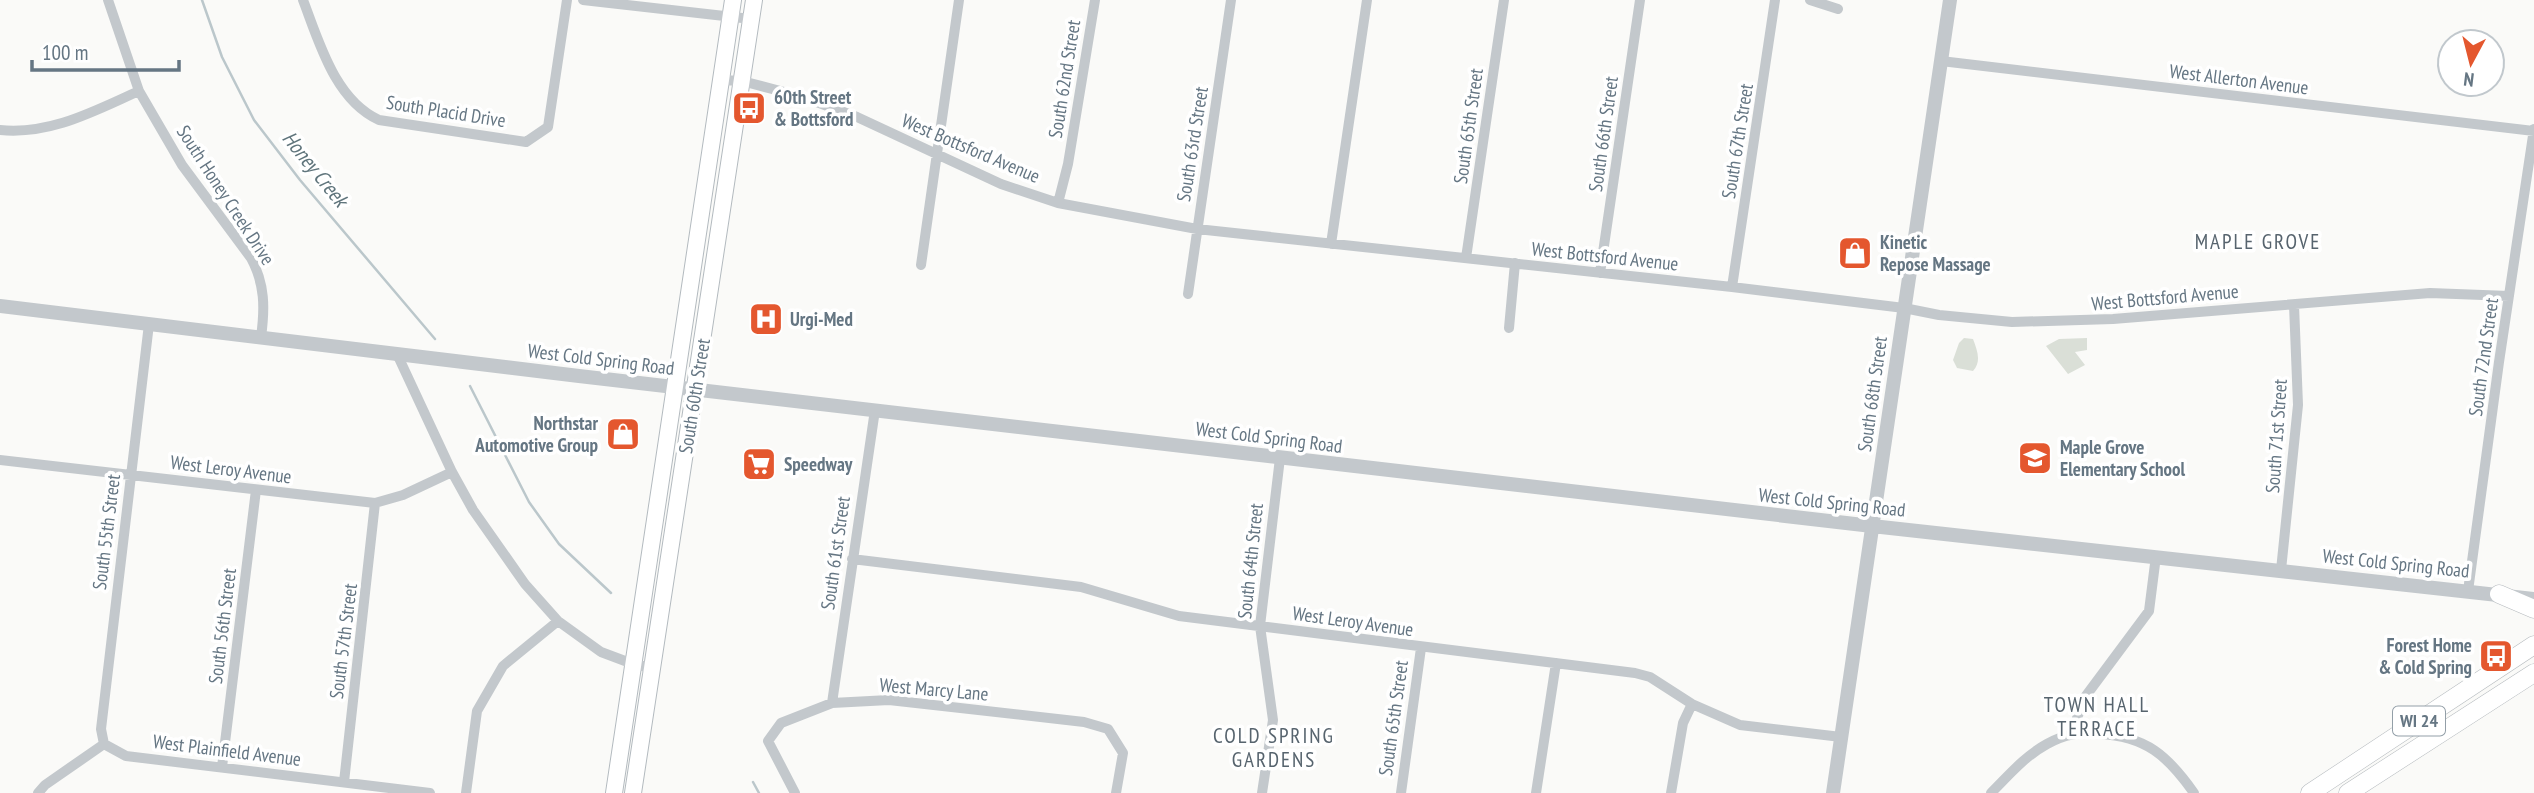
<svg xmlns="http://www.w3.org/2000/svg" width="2534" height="793" font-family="'PT Sans Narrow',sans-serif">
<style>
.green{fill:#dadfd7}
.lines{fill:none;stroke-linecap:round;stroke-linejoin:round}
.stream{stroke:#bbc7cb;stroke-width:2.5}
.secondary-casing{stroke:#b3babf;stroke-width:18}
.primary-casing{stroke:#b5babe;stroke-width:19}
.minor{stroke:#c3c8cc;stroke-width:10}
.tertiary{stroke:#c3c8cc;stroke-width:14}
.secondary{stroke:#fff;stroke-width:16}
.primary{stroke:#fff;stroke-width:18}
.labels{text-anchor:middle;stroke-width:7;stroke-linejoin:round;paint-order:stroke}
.shield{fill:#fff;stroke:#939fa8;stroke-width:2}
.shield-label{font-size:18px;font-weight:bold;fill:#657683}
.street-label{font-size:19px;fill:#657683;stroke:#fff}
.poi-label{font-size:19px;font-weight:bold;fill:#657683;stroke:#fff;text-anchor:start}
.water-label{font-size:21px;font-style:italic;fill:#60757c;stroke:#fff}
.neighbourhood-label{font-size:21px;letter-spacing:2px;fill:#57646e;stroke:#fff}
</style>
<rect width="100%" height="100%" fill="#fafaf8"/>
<!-- green -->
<path class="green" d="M1964,338L1973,339C1977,350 1982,361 1973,371L1957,368L1953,360L1959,343Z
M2087,338V350L2075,352L2085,365L2068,374L2046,346L2059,339Z"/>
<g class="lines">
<!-- stream -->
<path class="stream" d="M202,0L222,57L254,120L300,180L435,339
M470,386L529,502L559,544L611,593
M753,782L759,793"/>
<!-- secondary casing -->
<g class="secondary-casing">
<path id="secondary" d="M614,793L733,0
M633,793L754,0"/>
</g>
<!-- primary casing -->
<g class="primary-casing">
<path id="primary" d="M2499,594L2534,609
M2310,793L2534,645
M2348,793L2534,673"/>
</g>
<!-- minor -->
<path class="minor" d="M108,0L139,91L182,165L251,258C265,284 265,308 261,337
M303,0C319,42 335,100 379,120L526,142L548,127L567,0
M583,0L751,19
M1810,0L1838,9
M1941,61L2534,131
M720,80L742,81L803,97L857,117L1001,184L1058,203L1197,229L1732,287L1904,308L1939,315L2012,322L2113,319L2430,293L2509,296
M0,130C51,135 94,111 139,91
M1058,203L1068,164L1095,0
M1331,244L1367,0
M1466,258L1504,0
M921,265L959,0
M1600,273L1640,0
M1732,287L1775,0
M1188,294L1231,0
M1509,328L1515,263
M397,354L452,472L473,510L525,584L558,621L601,652L633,664L652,668
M0,460L375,503L403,495L452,472
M852,559L1081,587L1179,616L1635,673L1650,677L1692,704L1740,725L1841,737
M2281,570L2298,405L2294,305
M2468,591L2499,362L2534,129
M832,703L875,410
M2074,732L2077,718L2085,697L2149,611L2156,556
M104,744L101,729L149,324
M222,767L256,490
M344,782L375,503
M38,793L45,785L104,744L126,756L430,793
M466,793L477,711L503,666L558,621
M795,793L768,741L781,723L832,703L889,700L1084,722L1108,729L1123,753L1116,793
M1262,793L1273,720L1260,626L1280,458
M1401,793L1421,648
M1536,793L1556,663
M1671,793L1683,723L1692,704
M1991,793C2009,775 2025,756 2047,744C2065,734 2079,732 2099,734C2146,736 2168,756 2194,793"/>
<!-- tertiary -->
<path class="tertiary" d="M0,306L579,376L1872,526L2534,599
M1833,793L1950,0"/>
<!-- secondary -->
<use href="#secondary" class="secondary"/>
<!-- primary -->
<use href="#primary" class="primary"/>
</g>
<!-- icons -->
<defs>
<g id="bus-square" transform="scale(1.75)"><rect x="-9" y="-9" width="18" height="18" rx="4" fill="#e4572e" stroke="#fff"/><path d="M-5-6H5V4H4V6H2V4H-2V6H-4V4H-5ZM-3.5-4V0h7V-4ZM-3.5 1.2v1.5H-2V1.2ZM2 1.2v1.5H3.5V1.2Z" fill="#fff"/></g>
<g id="shop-square" transform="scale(1.75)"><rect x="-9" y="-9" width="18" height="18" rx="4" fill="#e4572e" stroke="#fff"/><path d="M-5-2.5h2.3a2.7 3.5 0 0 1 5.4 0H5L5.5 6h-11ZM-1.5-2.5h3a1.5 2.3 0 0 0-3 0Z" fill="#fff"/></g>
<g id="hospital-square" transform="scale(1.75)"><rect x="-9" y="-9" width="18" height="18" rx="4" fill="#e4572e" stroke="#fff"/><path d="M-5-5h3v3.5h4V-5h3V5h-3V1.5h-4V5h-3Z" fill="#fff"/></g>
<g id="school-square" transform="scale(1.75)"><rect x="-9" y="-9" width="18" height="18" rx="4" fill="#e4572e" stroke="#fff"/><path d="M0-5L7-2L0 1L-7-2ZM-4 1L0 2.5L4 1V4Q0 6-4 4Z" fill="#fff"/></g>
<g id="supermarket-square" transform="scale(1.75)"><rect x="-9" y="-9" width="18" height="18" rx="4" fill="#e4572e" stroke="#fff"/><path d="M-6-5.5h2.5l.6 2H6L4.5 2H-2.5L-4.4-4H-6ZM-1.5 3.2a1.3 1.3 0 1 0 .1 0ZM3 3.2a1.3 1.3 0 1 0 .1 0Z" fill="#fff"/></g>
</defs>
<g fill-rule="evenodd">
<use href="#bus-square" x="749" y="108"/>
<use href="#shop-square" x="1855" y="253"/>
<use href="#hospital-square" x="766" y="319"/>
<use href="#shop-square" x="623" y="434"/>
<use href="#school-square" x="2035" y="458"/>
<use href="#supermarket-square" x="759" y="464"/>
<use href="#bus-square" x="2496" y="656"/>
</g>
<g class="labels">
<!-- shield labels -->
<rect class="shield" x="2393" y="706.5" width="52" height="29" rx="5"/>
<g class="shield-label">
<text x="2419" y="727">WI 24</text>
</g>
<!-- street labels -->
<g class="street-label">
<text transform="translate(1064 79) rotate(-81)" y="7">South 62nd Street</text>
<text transform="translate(2239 79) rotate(7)" y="7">West Allerton Avenue</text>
<text transform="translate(446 111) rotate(9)" y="7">South Placid Drive</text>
<text transform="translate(1468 126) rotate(-82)" y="7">South 65th Street</text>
<text transform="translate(1603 134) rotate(-82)" y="7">South 66th Street</text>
<text transform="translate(1737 141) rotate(-81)" y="7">South 67th Street</text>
<text transform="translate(1192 144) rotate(-81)" y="7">South 63rd Street</text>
<text transform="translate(971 148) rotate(23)" y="7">West Bottsford Avenue</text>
<text transform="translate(226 195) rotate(57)" y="7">South Honey Creek Drive</text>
<text transform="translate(1605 256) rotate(6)" y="7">West Bottsford Avenue</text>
<text transform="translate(2165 297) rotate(-5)" y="7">West Bottsford Avenue</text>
<text transform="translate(2483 357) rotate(-82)" y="7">South 72nd Street</text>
<text transform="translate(601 359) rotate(7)" y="7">West Cold Spring Road</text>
<text transform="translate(1872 394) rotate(-82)" y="7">South 68th Street</text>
<text transform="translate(694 396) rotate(-81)" y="7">South 60th Street</text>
<text transform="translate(2276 436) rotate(-86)" y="7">South 71st Street</text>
<text transform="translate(1269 437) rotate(7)" y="7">West Cold Spring Road</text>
<text transform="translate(231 469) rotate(7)" y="7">West Leroy Avenue</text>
<text transform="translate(1832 502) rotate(6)" y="7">West Cold Spring Road</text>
<text transform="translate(106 532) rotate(-83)" y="7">South 55th Street</text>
<text transform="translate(835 553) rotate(-82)" y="7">South 61st Street</text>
<text transform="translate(1250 561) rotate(-84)" y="7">South 64th Street</text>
<text transform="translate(2396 563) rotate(6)" y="7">West Cold Spring Road</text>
<text transform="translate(1353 621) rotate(8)" y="7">West Leroy Avenue</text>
<text transform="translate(222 626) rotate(-83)" y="7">South 56th Street</text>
<text transform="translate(343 641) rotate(-83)" y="7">South 57th Street</text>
<text transform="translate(934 689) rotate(5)" y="7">West Marcy Lane</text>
<text transform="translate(1393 718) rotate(-82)" y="7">South 65th Street</text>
<text transform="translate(227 750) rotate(7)" y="7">West Plainfield Avenue</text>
</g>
<!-- poi labels -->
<g class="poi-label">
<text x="774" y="104">60th Street<tspan x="774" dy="22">&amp; Bottsford</tspan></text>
<text x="1880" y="249">Kinetic<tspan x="1880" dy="22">Repose Massage</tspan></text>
<text x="790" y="326">Urgi-Med</text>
<text x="598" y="430" text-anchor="end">Northstar<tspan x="598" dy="22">Automotive Group</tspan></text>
<text x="2060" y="454">Maple Grove<tspan x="2060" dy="22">Elementary School</tspan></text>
<text x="784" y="471">Speedway</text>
<text x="2472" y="652" text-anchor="end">Forest Home<tspan x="2472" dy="22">&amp; Cold Spring</tspan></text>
</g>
<!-- water labels -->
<g class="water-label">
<text transform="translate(315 169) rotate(51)" y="7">Honey Creek</text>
</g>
<!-- neighbourhood labels -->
<g class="neighbourhood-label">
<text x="2258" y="249">MAPLE GROVE</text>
<text x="2097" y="712">TOWN HALL<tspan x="2097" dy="24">TERRACE</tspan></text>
<text x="1274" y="743">COLD SPRING<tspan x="1274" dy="24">GARDENS</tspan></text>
</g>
</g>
<!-- north arrow -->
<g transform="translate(2471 63) rotate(187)"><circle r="33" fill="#ffffff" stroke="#c1c8cd" stroke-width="2"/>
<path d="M0-5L12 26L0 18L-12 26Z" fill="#e4572e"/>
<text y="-10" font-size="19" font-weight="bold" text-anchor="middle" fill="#657683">N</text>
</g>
<!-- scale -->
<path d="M32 60v10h147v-10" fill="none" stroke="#657683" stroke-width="3.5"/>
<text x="42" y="60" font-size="21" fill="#657683" stroke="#ffffff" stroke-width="5" paint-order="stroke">100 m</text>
</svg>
